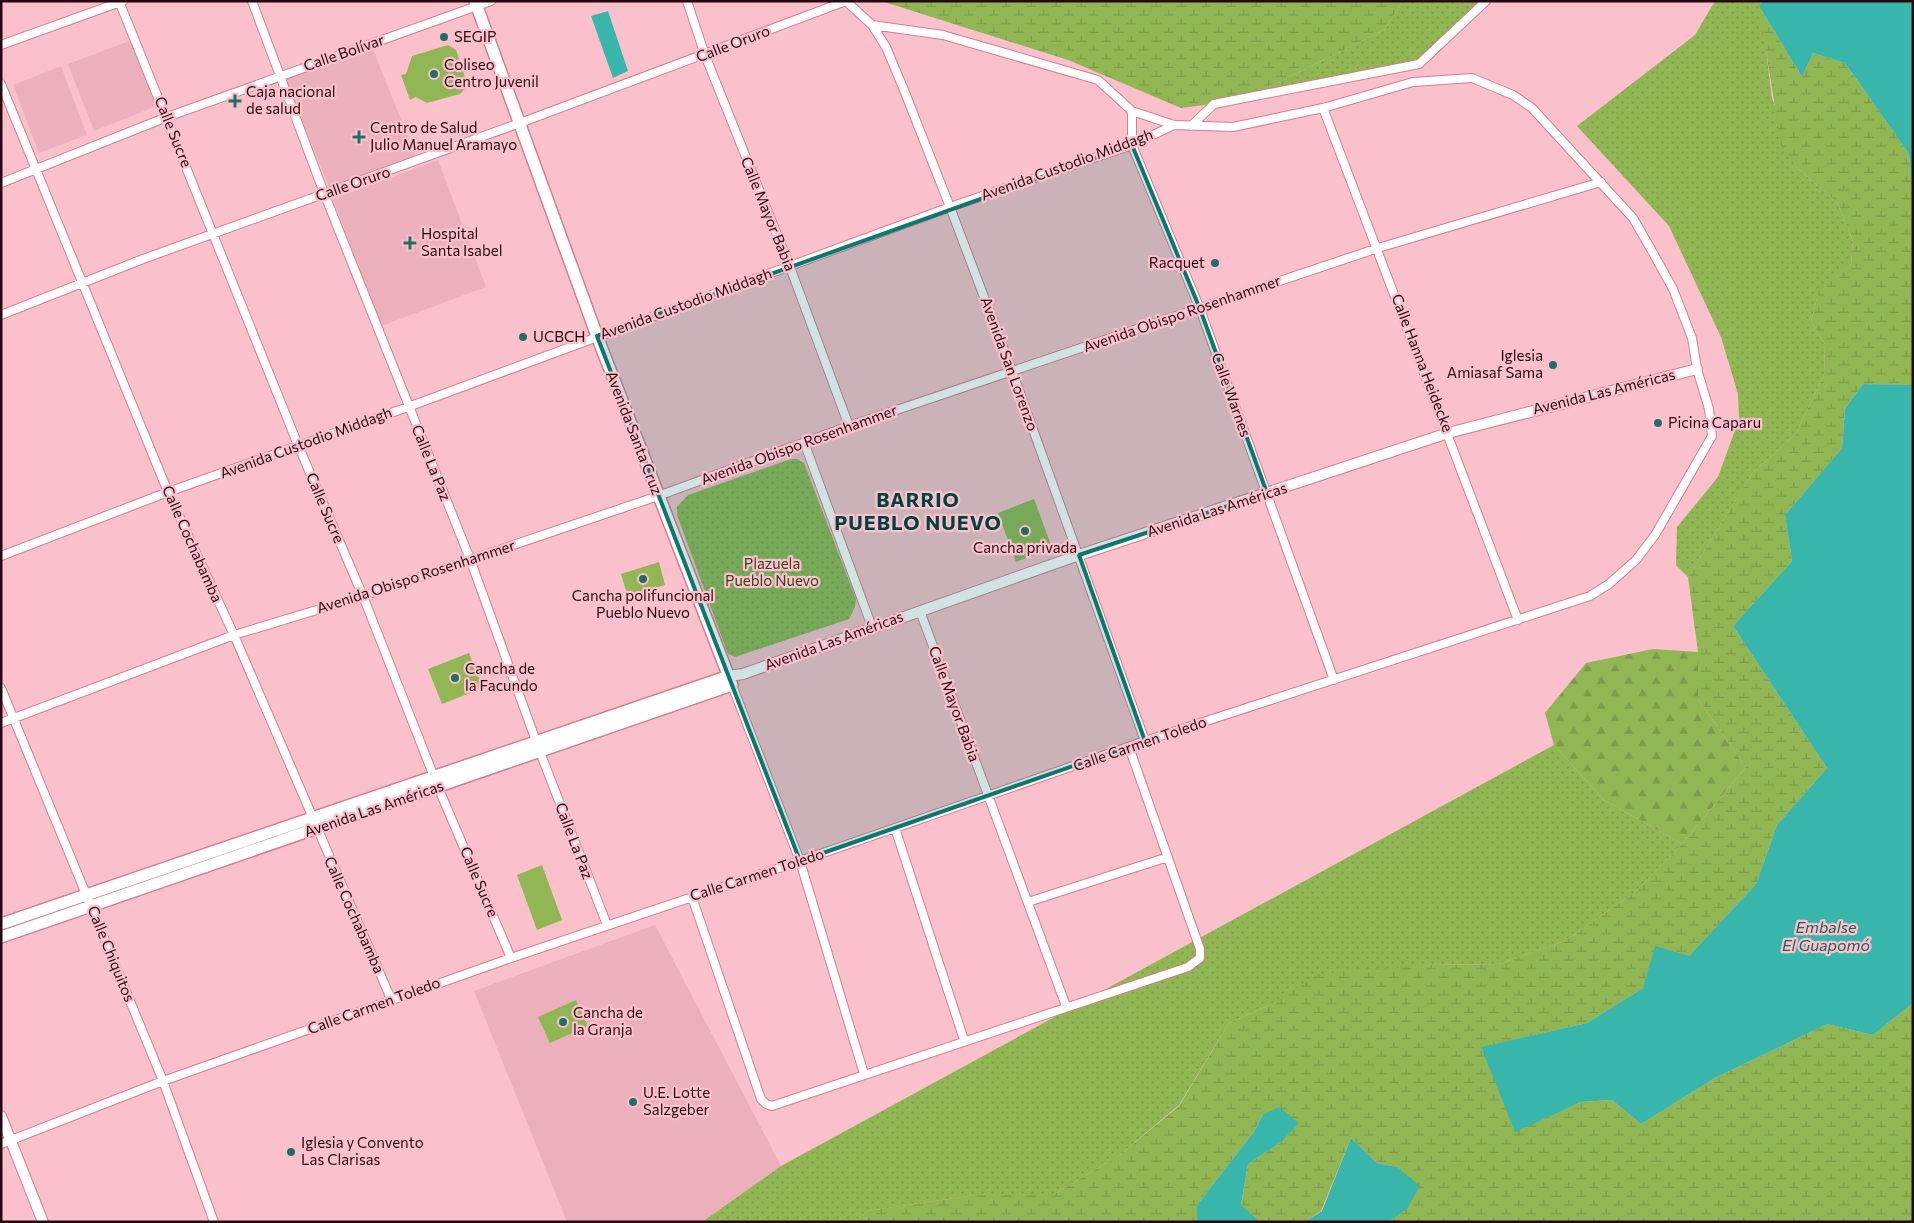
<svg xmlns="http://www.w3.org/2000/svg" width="1914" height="1223" font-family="Commissioner,sans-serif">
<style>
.built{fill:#ecb0bc}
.green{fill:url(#green-dots)}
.forest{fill:url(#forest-firs)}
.wetland{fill:url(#wetland-marsh)}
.pitch{fill:#91b654}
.water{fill:#39b6ab}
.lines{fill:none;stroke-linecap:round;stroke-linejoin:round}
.minor-casing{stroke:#d37d8f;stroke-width:10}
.tertiary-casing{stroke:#d37d8f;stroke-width:12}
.secondary-casing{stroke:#d37d8f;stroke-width:14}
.minor{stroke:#fff;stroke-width:8}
.tertiary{stroke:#fff;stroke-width:10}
.secondary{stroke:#fff;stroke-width:11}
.marked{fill:#0f766e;fill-opacity:0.2;stroke:#0f766e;stroke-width:4;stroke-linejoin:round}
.poi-dot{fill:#236d66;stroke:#fac1cc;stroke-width:2}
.labels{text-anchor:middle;stroke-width:4.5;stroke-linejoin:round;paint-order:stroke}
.poi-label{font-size:15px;fill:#270710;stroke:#fac1cc;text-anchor:start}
.street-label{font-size:15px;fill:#270710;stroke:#fac1cc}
.park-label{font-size:15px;fill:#34431a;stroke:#fac1cc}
.water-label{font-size:16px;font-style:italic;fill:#1f615b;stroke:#fac1cc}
.district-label{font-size:20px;font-weight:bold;letter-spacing:1px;fill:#00433e;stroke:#fac1cc}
</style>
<defs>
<pattern id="green-dots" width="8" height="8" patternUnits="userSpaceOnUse" patternTransform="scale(1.25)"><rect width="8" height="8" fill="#91b654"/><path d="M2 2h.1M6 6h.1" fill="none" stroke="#7d9b48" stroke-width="1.8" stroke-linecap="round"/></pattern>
<pattern id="forest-firs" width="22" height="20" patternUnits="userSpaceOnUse" patternTransform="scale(1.25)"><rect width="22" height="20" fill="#91b654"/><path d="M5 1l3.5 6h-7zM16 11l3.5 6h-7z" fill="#7d9b48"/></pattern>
<pattern id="wetland-marsh" width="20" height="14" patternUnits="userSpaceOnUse" patternTransform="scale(1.25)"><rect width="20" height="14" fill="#91b654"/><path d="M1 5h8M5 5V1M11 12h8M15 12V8" fill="none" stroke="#7d9b48"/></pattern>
</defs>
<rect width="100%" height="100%" fill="#fac1cc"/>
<!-- built -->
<path class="built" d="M132,40L157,106L94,131L68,64Z
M369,49L373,50L418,161L331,191L284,77Z
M61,66L87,135L39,153L13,85Z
M438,160L486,287L381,326L333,199Z
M655,925L781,1166L702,1222H567L474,991Z"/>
<!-- green -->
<path class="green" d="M1403,1H1486L1419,64L1243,100L1384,30Z
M1715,1H1760L1772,98L1796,167L1837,202L1853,241L1851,264L1819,290L1811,322L1825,344L1824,375L1795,435L1753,472L1688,577L1676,565L1677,527L1718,477L1739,419L1738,394L1721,337L1669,226L1577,126L1695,35Z
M791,459H797L804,463L856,599L855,607L849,619L735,657L728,654L677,515V507L688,495Z
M1554,745L1604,800L1682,844L1634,893L1565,941L1499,964L1431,965L1396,969L1267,1006L1229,1023L1179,1105L1121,1154L1053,1195H975L867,1211L855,1222H702L781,1166Z"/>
<!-- forest -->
<path class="forest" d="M1653,649L1698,652V699L1746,767L1682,844L1604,800L1554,745L1545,713L1586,663Z"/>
<!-- wetland -->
<path class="wetland" d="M881,1H1403L1384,30L1243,100L1181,108L1068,60Z
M1760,1H1763L1759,6L1802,77L1813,53L1845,63L1909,154L1913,193V385L1863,384L1845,409L1842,448L1785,515L1792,561L1733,626L1827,768L1777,825L1756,884L1689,956L1643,988L1587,1023L1482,1047L1515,1131L1581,1102L1612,1100L1641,1124L1715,1078L1827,1024L1873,1035L1913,1003V1222H1389L1407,1209L1397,1167L1377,1163L1351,1138L1321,1211L1305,1222H1260L1241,1206L1248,1164L1281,1142L1263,1115L1253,1133L1197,1205V1222H855L867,1211L975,1195H1053L1121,1154L1179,1106L1229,1023L1267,1006L1319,974L1431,965L1499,964L1565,941L1634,893L1682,844L1746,767L1698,699V652L1688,577L1753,472L1795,435L1824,375L1825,344L1811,322L1819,289L1851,264L1853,241L1837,202L1796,167L1781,145L1759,6Z"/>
<!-- pitch -->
<path class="pitch" d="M448,45L456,50L468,86L460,94L427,103L416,97L410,100L401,75L406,74L412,56Z
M1034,499L1052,548L1016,562L998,513Z
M659,562L665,585L628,597L621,574Z
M469,653L483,688L442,704L428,669Z
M542,865L562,920L537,930L517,875Z
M576,1000L588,1026L550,1043L538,1017Z"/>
<!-- water -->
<path class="water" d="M1763,1H1913V193L1909,154L1845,63L1813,53L1802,77L1759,6Z
M608,11L628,71L613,78L591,16Z
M1863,384L1913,385V1003L1873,1035L1827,1024L1715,1078L1641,1124L1612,1100L1581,1102L1515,1132L1481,1047L1587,1023L1643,988L1655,946L1689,956L1756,884L1777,825L1827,768L1733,626L1792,561L1785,515L1842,448L1845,409Z
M1279,1107L1299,1123L1281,1142L1248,1164L1241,1205L1260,1222H1197V1205L1253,1133L1263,1115Z
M1351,1138L1377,1163L1397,1167L1420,1186L1407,1209L1389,1222H1305L1322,1211Z"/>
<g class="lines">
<!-- minor casing -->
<g class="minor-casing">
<path id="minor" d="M119,1L298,445L363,596L438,787L511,958
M252,1L324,193L470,559L540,752L607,925
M687,1L705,55L790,267L849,426
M1,45L123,1
M1,84L168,492L234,635L391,999
M1323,108L1518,620
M1132,111V145L1200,309L1334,680
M1191,126L1214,104L1419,64L1486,1
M1,183L167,117L491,1
M1,315L143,259L520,123L846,1L872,25L886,47L904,90L950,207L1012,371L1145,741
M804,442L872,627
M1,556L168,492L408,407L950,207L1132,145L1174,125
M920,611L1066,1006
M732,685L800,861L864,1074
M1,688L163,1081L214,1222
M1,723L234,635L363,596L658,496L849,426L1378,248L1601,182
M895,828L964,1040
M692,897L761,1099L766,1104L772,1106L1188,967L1200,958V949L1129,747
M1028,902L1168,857
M1,1144L163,1081L511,958L800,861L1145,741L1590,596L1609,584L1636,560L1655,535L1712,436L1709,409L1697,369L1692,338L1673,289L1652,251L1633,218L1532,108L1513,95L1472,78L1413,82L1323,108L1233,127L1174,125L1132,111L1098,80L943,35L872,25"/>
</g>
<!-- tertiary casing -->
<g class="tertiary-casing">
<path id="tertiary" d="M729,676L743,674L1079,555L1448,433L1697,369
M1,1116L43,1222"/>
</g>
<!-- secondary casing -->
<g class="secondary-casing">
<path id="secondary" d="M1,924L729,676
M1,937L732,685L597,336L475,1"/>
</g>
<!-- minor -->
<use href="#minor" class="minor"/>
<!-- tertiary -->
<use href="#tertiary" class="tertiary"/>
<!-- secondary -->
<use href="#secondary" class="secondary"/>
</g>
<!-- marked area -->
<path class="marked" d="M1132,145L1200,309L1267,493L1079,555L1145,741L800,861L597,336Z"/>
<!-- markers -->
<g class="poi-dot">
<circle cx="444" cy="37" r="5"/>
<circle cx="434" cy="74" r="5"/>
<path d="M232.5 93.5h5v5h5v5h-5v5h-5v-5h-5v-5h5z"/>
<path d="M356.5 129.5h5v5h5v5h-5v5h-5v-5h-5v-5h5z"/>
<path d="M407.5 235.5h5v5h5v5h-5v5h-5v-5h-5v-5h5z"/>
<circle cx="1215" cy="263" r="5"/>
<circle cx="523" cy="337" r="5"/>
<circle cx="1553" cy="365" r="5"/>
<circle cx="1658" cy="423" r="5"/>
<circle cx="1025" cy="531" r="5"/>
<circle cx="643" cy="579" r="5"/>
<circle cx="455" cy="678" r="5"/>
<circle cx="563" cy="1022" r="5"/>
<circle cx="633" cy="1102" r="5"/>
<circle cx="291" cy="1152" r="5"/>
</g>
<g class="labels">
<!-- poi labels -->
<g class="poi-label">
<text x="454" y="42">SEGIP</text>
<text x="444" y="70">Coliseo<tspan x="444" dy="17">Centro Juvenil</tspan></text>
<text x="246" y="97">Caja nacional<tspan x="246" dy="17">de salud</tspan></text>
<text x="370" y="133">Centro de Salud<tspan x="370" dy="17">Julio Manuel Aramayo</tspan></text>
<text x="421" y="239">Hospital<tspan x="421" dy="17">Santa Isabel</tspan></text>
<text x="1205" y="268" text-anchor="end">Racquet</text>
<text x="533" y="342">UCBCH</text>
<text x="1543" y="361" text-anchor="end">Iglesia<tspan x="1543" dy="17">Amiasaf Sama</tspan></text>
<text x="1668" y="428">Picina Caparu</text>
<text x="1025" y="553" text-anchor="middle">Cancha privada</text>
<text x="643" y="601" text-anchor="middle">Cancha polifuncional<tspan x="643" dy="17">Pueblo Nuevo</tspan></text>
<text x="465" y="674">Cancha de<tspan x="465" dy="17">la Facundo</tspan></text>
<text x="573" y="1018">Cancha de<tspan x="573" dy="17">la Granja</tspan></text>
<text x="643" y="1098">U.E. Lotte<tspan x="643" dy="17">Salzgeber</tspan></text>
<text x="301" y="1148">Iglesia y Convento<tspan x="301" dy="17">Las Clarisas</tspan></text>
</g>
<!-- street labels -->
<g class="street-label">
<text transform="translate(733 44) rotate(-21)" y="5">Calle Oruro</text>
<text transform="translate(344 53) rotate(-19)" y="5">Calle Bolívar</text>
<text transform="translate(173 132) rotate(68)" y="5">Calle Sucre</text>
<text transform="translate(1067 165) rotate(-20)" y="5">Avenida Custodio Middagh</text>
<text transform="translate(353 184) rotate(-19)" y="5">Calle Oruro</text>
<text transform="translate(768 214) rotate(68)" y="5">Calle Mayor Babia</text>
<text transform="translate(686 304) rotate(-20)" y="5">Avenida Custodio Middagh</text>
<text transform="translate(1182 314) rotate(-19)" y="5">Avenida Obispo Rosenhammer</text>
<text transform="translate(1422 363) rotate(69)" y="5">Calle Hanna Heidecke</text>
<text transform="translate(1009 364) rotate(70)" y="5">Avenida San Lorenzo</text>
<text transform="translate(1604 392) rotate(-14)" y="5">Avenida Las Américas</text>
<text transform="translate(1231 395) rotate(70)" y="5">Calle Warnes</text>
<text transform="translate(634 433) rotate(69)" y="5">Avenida Santa Cruz</text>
<text transform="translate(306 443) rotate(-20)" y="5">Avenida Custodio Middagh</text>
<text transform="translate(799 445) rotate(-20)" y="5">Avenida Obispo Rosenhammer</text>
<text transform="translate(431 463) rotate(68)" y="5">Calle La Paz</text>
<text transform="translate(325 508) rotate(67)" y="5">Calle Sucre</text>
<text transform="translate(1217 510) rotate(-18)" y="5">Avenida Las Américas</text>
<text transform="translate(192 544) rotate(66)" y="5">Calle Cochabamba</text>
<text transform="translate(416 577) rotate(-18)" y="5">Avenida Obispo Rosenhammer</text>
<text transform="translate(834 641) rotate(-20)" y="5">Avenida Las Américas</text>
<text transform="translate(954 704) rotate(70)" y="5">Calle Mayor Babia</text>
<text transform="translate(1140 744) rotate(-19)" y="5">Calle Carmen Toledo</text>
<text transform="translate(374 809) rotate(-19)" y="5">Avenida Las Américas</text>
<text transform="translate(574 841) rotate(69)" y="5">Calle La Paz</text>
<text transform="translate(757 875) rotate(-18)" y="5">Calle Carmen Toledo</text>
<text transform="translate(479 882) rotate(67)" y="5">Calle Sucre</text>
<text transform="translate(354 915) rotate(66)" y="5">Calle Cochabamba</text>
<text transform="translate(111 954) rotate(68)" y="5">Calle Chiquitos</text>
<text transform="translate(374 1006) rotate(-20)" y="5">Calle Carmen Toledo</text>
</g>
<!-- park labels -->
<g class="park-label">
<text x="772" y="569">Plazuela<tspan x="772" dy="17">Pueblo Nuevo</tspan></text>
</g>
<!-- water labels -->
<g class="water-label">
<text x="1826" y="933">Embalse<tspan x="1826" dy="18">El Guapomó</tspan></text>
</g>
<!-- district labels -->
<g class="district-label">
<text x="918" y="507">BARRIO<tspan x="918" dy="23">PUEBLO NUEVO</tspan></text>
</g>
</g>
<!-- border -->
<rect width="1914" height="1223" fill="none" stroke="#270710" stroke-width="5"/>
</svg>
